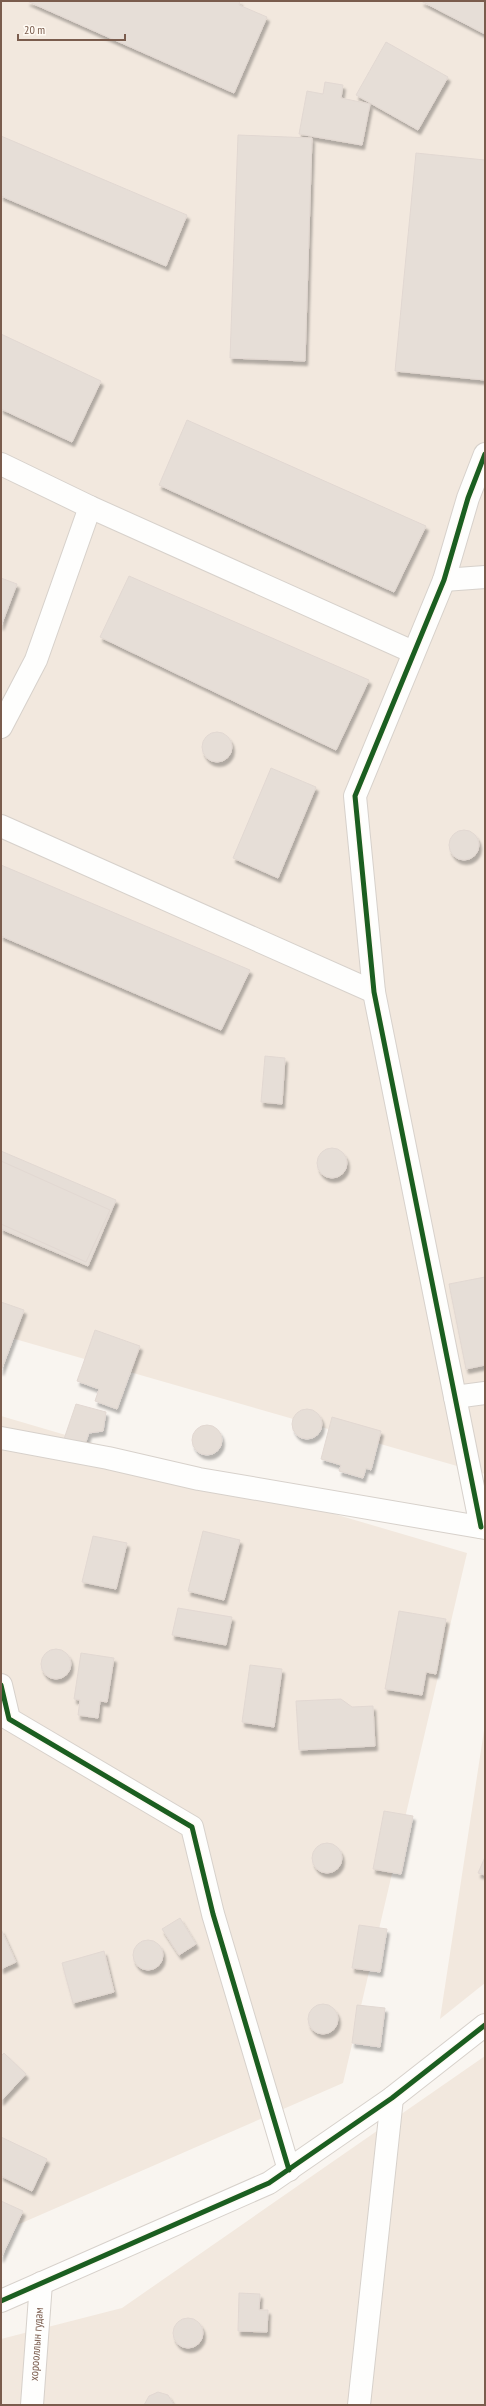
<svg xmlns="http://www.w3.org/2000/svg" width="486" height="2406" font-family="'PT Sans Narrow',sans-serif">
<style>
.residential{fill:#f2e8de}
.building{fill:#e6ded7;stroke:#e2d8d2;filter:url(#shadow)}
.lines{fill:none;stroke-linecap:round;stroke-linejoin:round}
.minor-casing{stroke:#d7d1cb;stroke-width:24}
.minor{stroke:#fefefd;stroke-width:22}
.cycleway-casing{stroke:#fffaf3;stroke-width:8}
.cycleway{stroke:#1b5e20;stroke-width:5}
.labels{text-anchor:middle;stroke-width:3;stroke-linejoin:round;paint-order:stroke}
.street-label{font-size:12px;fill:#7a5c4d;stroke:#fffaf3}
</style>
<defs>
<filter id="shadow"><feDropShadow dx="2.5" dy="4.5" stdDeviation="1" flood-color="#0004"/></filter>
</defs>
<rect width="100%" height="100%" fill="#f9f5f0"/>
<!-- residential -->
<path class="residential" d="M1,1H485V1474L1,1335Z
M1,1416L467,1553L343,2083L1,2232Z
M485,1724V1983L440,2019Z
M485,2056V2405H1V2339L122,2308Z"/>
<!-- building -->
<path class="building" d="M27,1H240L239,5L267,17L234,93Z
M421,1H485V34Z
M386,42L448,77L418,130L356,95Z
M325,82L343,85L341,98L370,104L362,145L299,134L307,91L323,94Z
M238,135L312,138L305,361L230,358Z
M1,136L187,215L166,266L1,196Z
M416,153L485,160V380L395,371Z
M1,334L101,381L72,442L1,409Z
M187,420L426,526L394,592L159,485Z
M129,576L369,680L336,750L100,637Z
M1,578L17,584L1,626Z
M202 747a15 15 0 1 1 30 0a15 15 0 1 1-30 0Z
M271,768L316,787L278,878L233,858Z
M449 845a15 15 0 1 1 30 0a15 15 0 1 1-30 0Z
M1,865L250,970L221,1030L1,936Z
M265,1056L285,1058L282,1104L261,1102Z
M317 1163a15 15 0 1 1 30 0a15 15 0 1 1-30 0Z
M1,1151L116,1200L88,1266L1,1229Z
M1,1161L110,1210L86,1262L1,1224Z
M485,1277V1365L466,1369L449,1284Z
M1,1302L24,1310L1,1371Z
M95,1330L140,1346L117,1409L95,1401L99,1389L77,1381Z
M76,1404L106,1412L103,1431L89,1433L85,1444L64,1439Z
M292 1424a15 15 0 1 1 30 0a15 15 0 1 1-30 0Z
M332,1417L381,1431L371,1470L366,1468L363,1478L339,1471L341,1465L321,1459Z
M192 1440a15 15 0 1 1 30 0a15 15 0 1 1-30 0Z
M203,1531L240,1540L224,1600L188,1591Z
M93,1536L127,1543L116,1589L82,1582Z
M178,1608L232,1617L226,1645L172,1635Z
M399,1611L446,1619L436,1674L426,1672L422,1695L385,1689Z
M41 1664a15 15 0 1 1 30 0a15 15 0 1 1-30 0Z
M81,1653L114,1658L107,1702L100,1701L98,1718L78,1715L80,1700L74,1699Z
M250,1665L282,1669L274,1727L242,1722Z
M341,1699L352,1707L373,1706L375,1746L299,1750L296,1701Z
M384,1811L413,1816L401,1874L373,1869Z
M312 1858a15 15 0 1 1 30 0a15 15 0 1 1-30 0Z
M485,1857V1875L478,1873Z
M180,1918L196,1944L179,1955L162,1929Z
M359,1925L387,1929L380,1972L352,1968Z
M1,1929L16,1962L1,1969Z
M133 1955a15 15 0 1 1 30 0a15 15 0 1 1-30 0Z
M104,1951L114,1992L73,2003L62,1963Z
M308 2019a15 15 0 1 1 30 0a15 15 0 1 1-30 0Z
M357,2005L385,2008L380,2047L352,2043Z
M4,2053L26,2074L1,2101V2056Z
M1,2137L47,2159L32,2191L1,2176Z
M1,2201L23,2211L1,2258Z
M239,2293L260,2294L259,2310H268L267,2332L238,2331Z
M173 2333a15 15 0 1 1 30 0a15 15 0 1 1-30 0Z
M158,2392L168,2395L174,2405H144L149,2396Z"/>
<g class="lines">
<!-- minor casing -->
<g class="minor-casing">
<g id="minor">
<path d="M1,464L90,507L413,652"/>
<path d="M444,580L485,577"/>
<path d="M1,727L36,660L90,507"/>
<path d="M1,826L374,992"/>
<path d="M455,1397L485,1393"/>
<path d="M1,1438L108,1458L199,1479L485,1528"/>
<path d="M481,1527L374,992L355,796L444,580L468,498L485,454"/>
<path d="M1,1685L9,1719L192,1827L213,1914L289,2170"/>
<path d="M1,2301L269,2183L392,2098L485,2025"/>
<path id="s1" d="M32,2405L41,2283"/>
<path d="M359,2405L392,2098"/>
</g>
</g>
<!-- minor -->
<use href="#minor" class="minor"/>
<!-- cycleway casing -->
<g class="cycleway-casing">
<path id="cycleway" d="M481,1527L374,992L355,796L444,580L468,498L485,454
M1,1685L9,1719L192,1827L213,1914L289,2170
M1,2301L269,2183L392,2098L485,2025"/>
</g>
<!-- cycleway -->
<use href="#cycleway" class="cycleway"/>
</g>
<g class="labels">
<!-- street labels -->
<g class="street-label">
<text dy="4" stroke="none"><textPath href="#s1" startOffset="61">хорооллын гудам</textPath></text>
</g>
</g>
<!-- border -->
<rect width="486" height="2406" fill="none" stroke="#7a5c4d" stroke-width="4"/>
<!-- scale -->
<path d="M18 34v6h107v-6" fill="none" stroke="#7a5c4d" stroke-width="2"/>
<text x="24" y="34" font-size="12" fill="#7a5c4d" stroke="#fffaf3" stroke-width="3" paint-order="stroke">20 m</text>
</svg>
